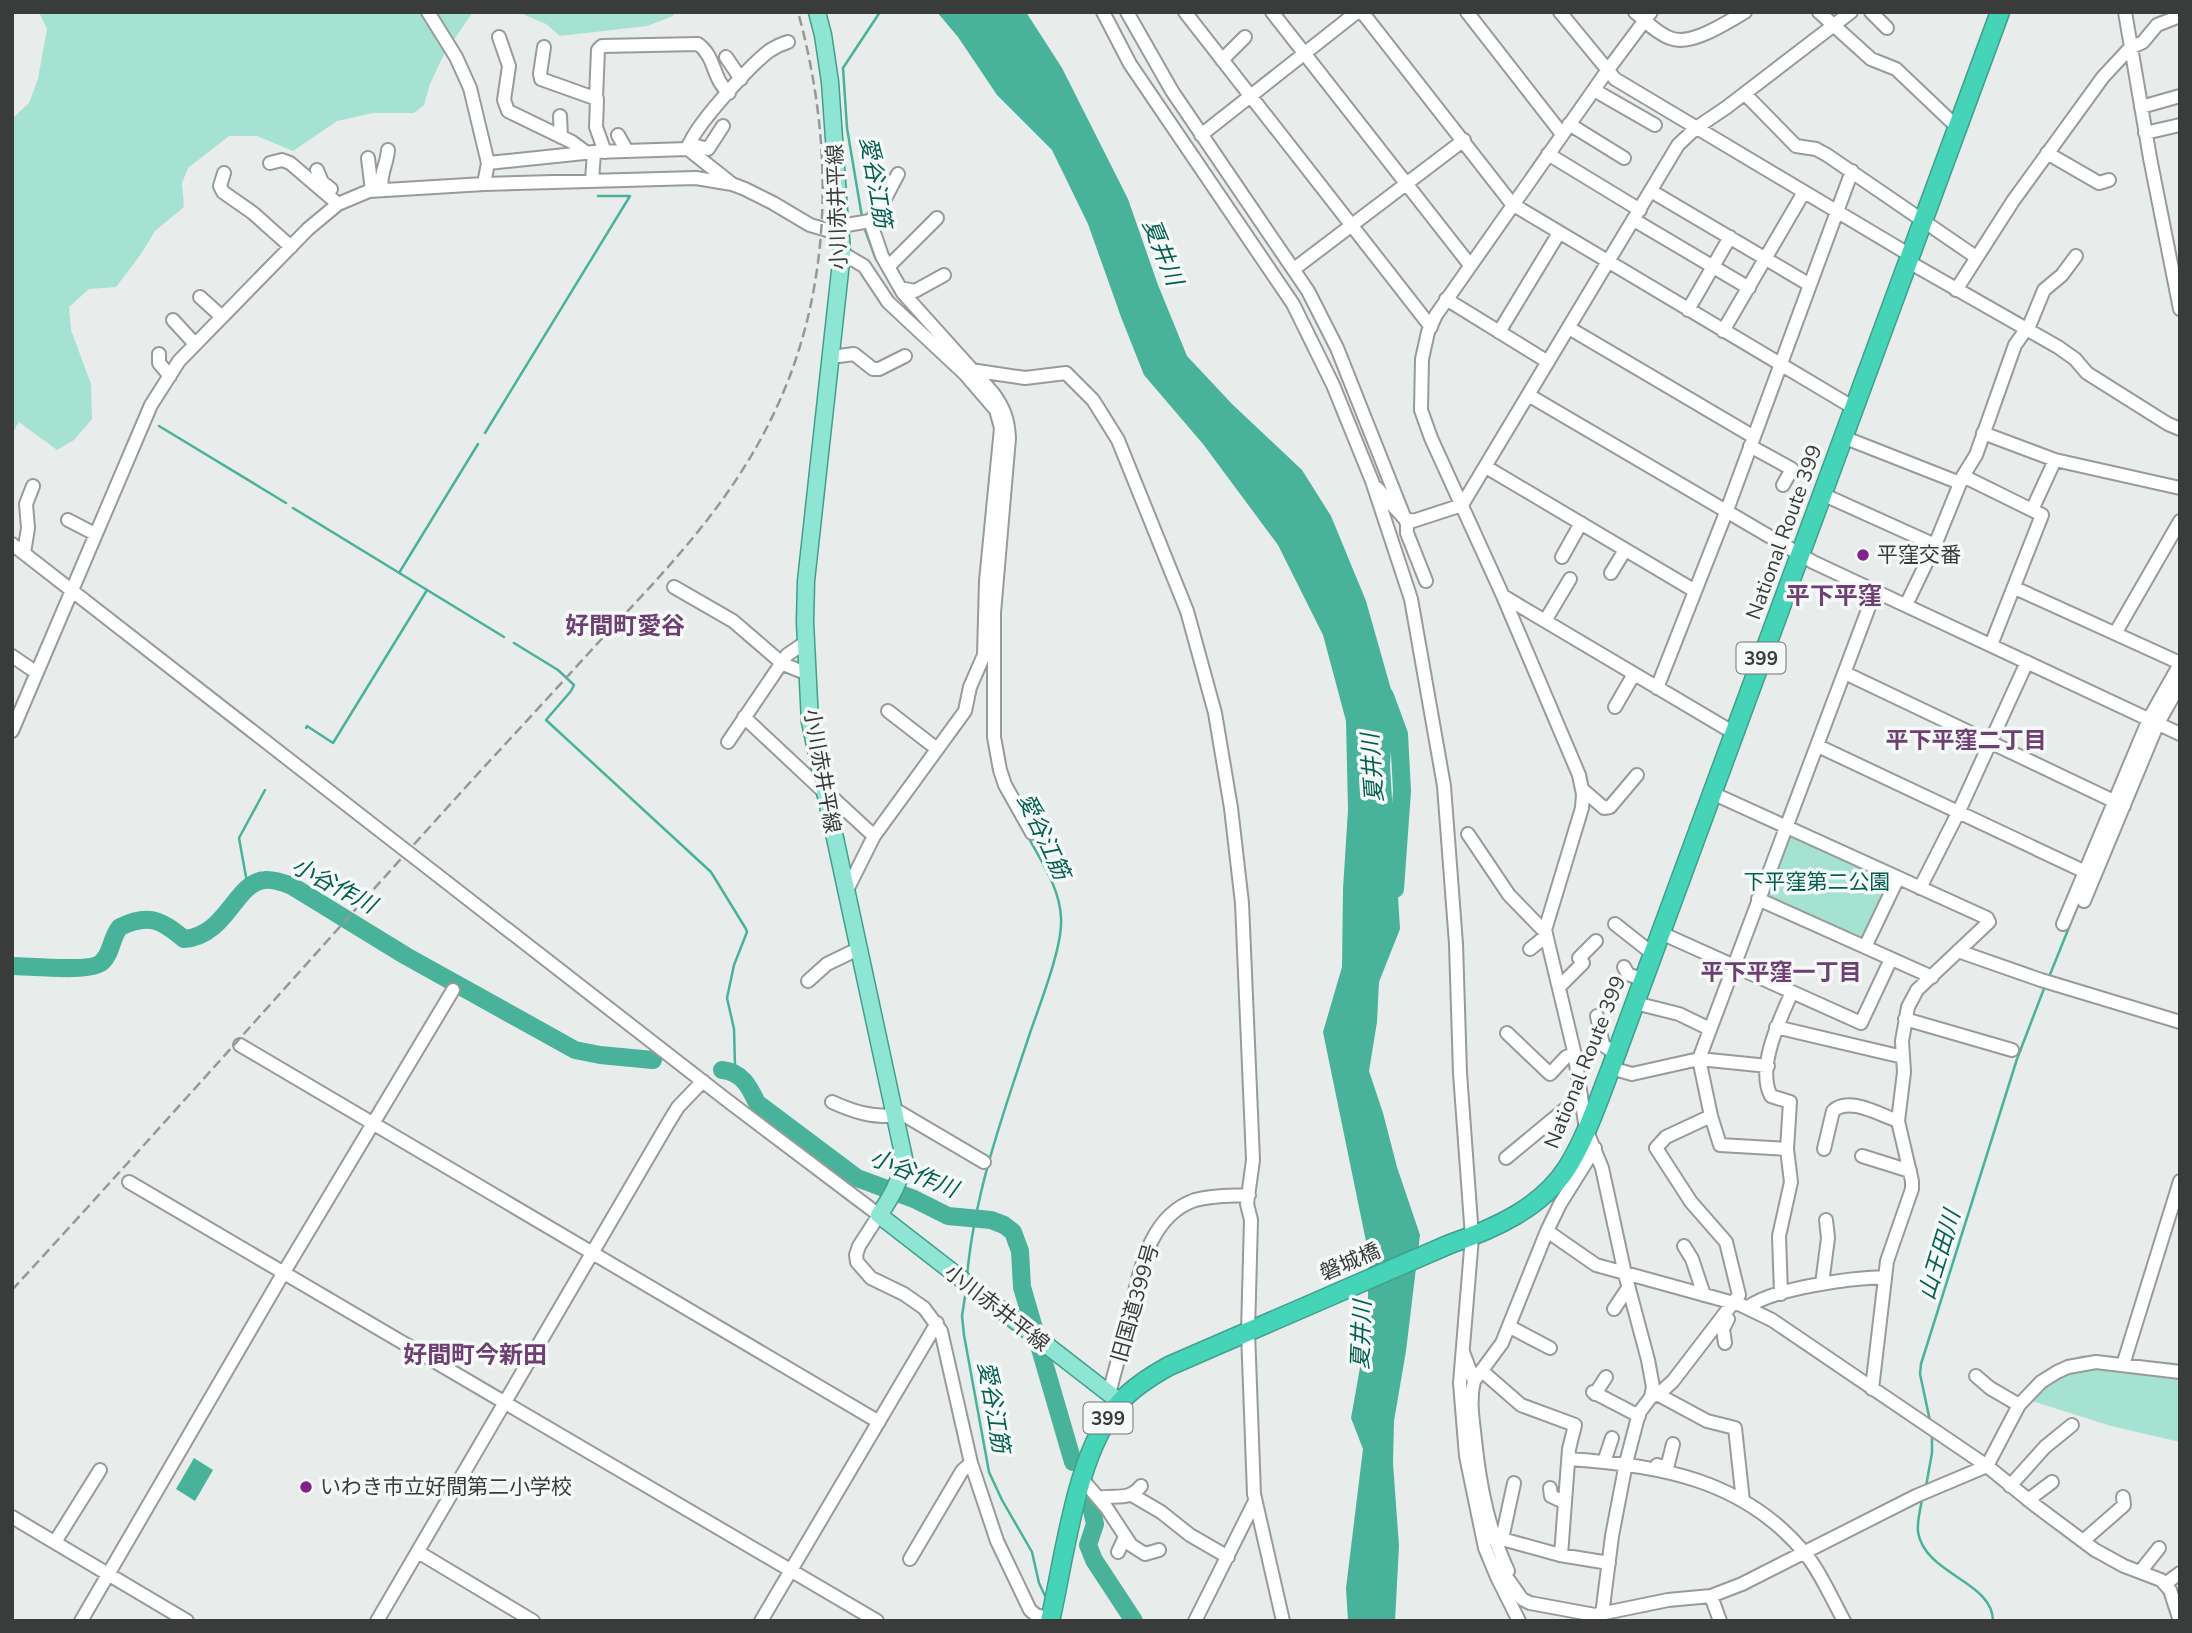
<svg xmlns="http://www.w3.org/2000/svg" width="2192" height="1633" font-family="'Nunito Sans','Noto Sans JP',sans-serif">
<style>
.green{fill:#a6e2d2}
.water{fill:#48b29b}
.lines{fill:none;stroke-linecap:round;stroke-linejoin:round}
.stream{stroke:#48b29b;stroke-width:2.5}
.river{stroke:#48b29b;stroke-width:18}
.minor-casing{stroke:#979b9a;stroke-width:16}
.major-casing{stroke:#419f8c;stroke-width:19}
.highway-casing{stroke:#419f8c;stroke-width:21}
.minor{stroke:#fff;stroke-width:12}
.major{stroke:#8fe5d4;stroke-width:16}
.highway{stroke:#45d4b7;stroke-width:18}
.rail{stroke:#959897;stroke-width:2.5;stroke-dasharray:10 5;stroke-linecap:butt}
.minor-bridge-casing{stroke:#979b9a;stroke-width:16;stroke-linecap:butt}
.minor-bridge{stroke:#fff;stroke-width:12}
.poi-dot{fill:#84228c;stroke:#f5faf8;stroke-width:2.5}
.labels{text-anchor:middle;stroke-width:7;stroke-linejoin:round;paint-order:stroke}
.shield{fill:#f5faf8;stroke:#727574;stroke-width:2}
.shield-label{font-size:19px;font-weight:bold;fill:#3a3c3c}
.street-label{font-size:21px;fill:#3a3c3c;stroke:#f5faf8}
.poi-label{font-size:21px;fill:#3a3c3c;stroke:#f5faf8;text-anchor:start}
.park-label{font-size:21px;fill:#045f50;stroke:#f5faf8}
.water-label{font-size:23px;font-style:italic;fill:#066051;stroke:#f5faf8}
.neighbourhood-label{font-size:23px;font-weight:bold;fill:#6f3f73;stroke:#f5faf8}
.quarter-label{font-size:24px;font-weight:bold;fill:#6f3f73;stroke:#f5faf8}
</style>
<rect width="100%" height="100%" fill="#e8eceb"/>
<!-- green -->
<path class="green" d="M39,12H473L444,54L430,84L424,105L414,113H373L337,121L293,151L257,136H229L188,168L182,183L184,207L155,231L141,254L116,287L89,289L69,307L71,330L91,384L92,419L74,440L57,450L19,422L12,434V119L29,103L38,79L47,29Z
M518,12H675L673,16L647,26L560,36L546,24Z
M1794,834L1891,879L1865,940L1770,898L1769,895L1790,836Z
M2083,1355L2180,1363V1442L2111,1426L2032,1401L2055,1365Z"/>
<!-- water -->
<path class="water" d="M937,12H1026L1062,68L1128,199L1158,285L1187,356L1232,404L1302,470L1331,516L1366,601L1394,700L1390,766L1400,929L1379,982L1377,1022L1369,1071L1383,1113L1397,1167L1420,1235L1406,1351L1394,1421L1393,1463L1399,1546L1395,1621H1348L1346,1588L1363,1449L1351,1418L1368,1323V1251L1323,1032L1342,967L1343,889L1348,810L1346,721L1323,635L1278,545L1203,444L1144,375L1121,317L1088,224L1052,150L997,95L958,37Z
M194,1458L213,1470L195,1501L176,1489Z"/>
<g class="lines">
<!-- stream -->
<path class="stream" d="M862,217L847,128L843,68L880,12
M864,227L875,257L893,287
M159,426L286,503
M485,433L630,196H598
M293,508L504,637
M399,573L478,444
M514,643L558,670L574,685L571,691L546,720L711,872L746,929L747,932L734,965L727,998L734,1029L735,1066L731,1071
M306,728L307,726L333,743L427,590
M248,888L239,838L265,790
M2049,977L2078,905
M967,1277C974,1194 1003,1114 1029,1036C1039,1006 1063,947 1061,918C1060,888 1041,861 1027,835
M966,1290L962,1316L964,1335L989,1472L1002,1500L1032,1552L1039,1583L1047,1600
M1930,1421L1920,1374L1921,1364L2017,1059L2045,986
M1926,1486L1932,1453V1434
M1922,1500C1920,1510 1917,1522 1918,1532C1925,1575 1993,1581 1993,1621"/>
<!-- river -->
<path class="river" d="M1385,696L1399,734L1402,791L1395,889
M12,966C30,966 91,973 102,962C112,953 111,937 120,927C149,913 161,920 184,939C227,936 235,882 265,880C274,879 284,883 292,886L406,956L575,1050L600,1055L653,1060
M722,1070C742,1072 749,1086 757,1103L857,1178L914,1199L948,1216L991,1220L1004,1225L1013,1232L1020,1251L1022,1287L1073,1462
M1091,1506L1095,1524L1088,1545L1094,1560L1134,1621"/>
<!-- minor casing -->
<g class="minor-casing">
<path id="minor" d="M428,12L456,57L470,88L488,163L484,184
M1103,12L1130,64L1293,304L1333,385L1372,481L1411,599L1444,786L1456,944L1460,1073L1472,1237L1460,1383L1466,1456L1485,1548L1497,1577L1519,1621
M1127,12L1172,91L1308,291L1337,348L1407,524V533L1426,581
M1185,12L1431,327
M1272,12L1470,265
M1362,12L1512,204L1854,408
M1467,12L1562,134
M1560,12L1615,79L1910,255
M1635,12C1645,21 1657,33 1670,38C1691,47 1727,22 1745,12
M1819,12L1871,59L1896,69L1957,127
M1871,12L1887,28
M2125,12L2150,158L2180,309
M499,37L509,66L504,100L508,111L572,142L587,153
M544,47L540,74L541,79L597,99L596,127L605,152
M726,57L741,79
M1222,60L1245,37
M1594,90L1655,125
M1745,94L1796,146L1816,149L1827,155L1976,257
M596,98L598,50L602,46L698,44C716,57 712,79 729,93
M2141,107L2180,96
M560,116L561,137
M1569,124L1624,158
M2145,133L2180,125
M618,135L627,151
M1201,135L1357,12
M689,144L708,149L723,126
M688,149C691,129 751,65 769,51C775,47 781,44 788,42
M2047,153L2099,183L2109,180
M1548,154L1640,210
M368,158L372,191
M270,163L282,160L290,163L338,204
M488,163L594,152L688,149L732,184
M317,170L322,182L331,189
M224,173L220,186L223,192L253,213L291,247
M592,181L594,152
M382,190C379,175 387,165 388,150
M1651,191L1810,285
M1634,220L1749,288
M870,221L882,256L903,293L993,393C1004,408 1008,419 1009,438L994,613V737L1000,770L1005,785L1032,833
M841,226L870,221L879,210L898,174
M842,253L864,266L888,302L965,374L996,410L1001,428L986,581L984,655L970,687L965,711L874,836L846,892
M1909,262L2058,347L2075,359L2087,373L2168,424L2180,429
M888,267L937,218
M1294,269L1464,140
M900,288L915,291L944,275
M1956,290L2013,201L2103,77L2130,48L2143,42L2157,25L2180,16
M200,297L222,317
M1446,299L1548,362
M1688,310L1730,237
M173,320L195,344
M1569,328L1754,437
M1723,331L1804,192
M1499,332L1559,233
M159,354V363L170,376
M831,357L854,354L873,369H879L905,356
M971,370L1025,378L1066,373L1093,400L1118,440L1187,611L1215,713L1231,808L1242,903L1253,1160L1247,1204L1251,1220L1248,1332L1254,1494L1283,1621
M1530,396L1813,562L2180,734
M1983,433L2055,460L2180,488
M1843,437L1960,483
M1750,446L1792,469L1783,485
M1486,467L1695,591
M1963,476L2042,515L1991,645
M1377,488L1404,518L1413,521L1462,505L1678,145L1696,128L1727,107L1851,12
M1822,494L1935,545
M2032,510L2055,460
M68,520L95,534
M12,544L378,829
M24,553L28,528L26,504L33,486
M1562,557L1581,523
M1611,573L1625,550
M674,587L733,621L783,664L808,674
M2015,588L2180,663
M1503,596L1734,733
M1906,605L1935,545L1963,476L1976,455L2015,345L2030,324L2044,290L2062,275L2076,256
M1545,621L1570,579
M2116,632L2180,521
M12,656L37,673
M1845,673L2124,806
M1657,688L1727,510L1852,171
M1615,707L1634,674
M888,711L937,749
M744,717L823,791
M12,731L151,405L179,361L308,229L338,204L369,191L484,184L696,178L732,184L745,189L773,203L810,225L841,234
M728,742L787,655L806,642
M1818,746L2094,876
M1582,789L1604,808L1610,807L1637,775
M1712,793L1987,918L1989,922L1917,990L1908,1007L1902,1041L1904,1072L1898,1121L1912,1181V1189L1887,1261L1872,1389
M824,794L835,800L874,836
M1468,834L1509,895L1546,933
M436,874L728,1101L879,1215L859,1246L856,1255L857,1262L871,1278L904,1294L924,1308L941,1331L971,1463L997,1541L1030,1610L1036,1615L1051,1619
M1920,888L1959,811L2027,662
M1758,899L1932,977
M2084,901L2158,723L2180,684
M1615,924L1653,954
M2063,924L2149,719L2180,664
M1661,933L1861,1023L1891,959
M1865,947L1898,878
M1530,949L1546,936
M1958,951L2041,980L2180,1022
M1624,967L1628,974L1643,980
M808,981L827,964L858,949
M1559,987L1583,963L1579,958L1596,941
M1635,1003L1679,1014L1710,1029
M1597,1016L1603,1045L1616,1054
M1905,1019L2012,1050
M1776,1027L1903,1057
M1507,1033L1550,1074L1566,1057L1575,1054
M240,1045L879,1422
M1611,1068L1632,1074L1699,1059L1768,1066
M832,1102C854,1112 871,1117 895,1116
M894,1109L984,1162
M1787,1149L1720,1145L1711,1116L1699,1059L1875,591
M1824,1149L1833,1111C1849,1096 1880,1115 1898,1121
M1862,1156L1910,1171
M1506,1158L1581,1096
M129,1182L877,1621
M1547,1231L1596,1265L1741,1305L1772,1320L1987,1466L2036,1506L2095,1550L2124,1566L2161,1580L2170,1590L2180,1621
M1684,1246L1692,1259L1704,1295
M1822,1284L1828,1238L1826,1220
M1781,1294L1779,1236L1791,1182L1787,1149L1790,1102L1771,1096C1756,1068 1780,1019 1792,992
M1747,1308C1772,1288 1852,1278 1885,1277
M1614,1309L1628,1288
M1510,1327L1550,1348
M1725,1343L1723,1329L1728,1319
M1463,1352L1474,1381L1502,1343L1547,1231L1560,1204L1595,1148
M2123,1365L2180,1181
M1482,1371L1521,1405L1575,1425L1569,1449L1561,1555
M1976,1376L1990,1388L2019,1405
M1474,1381C1469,1401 1473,1420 1475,1440C1480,1487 1488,1528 1508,1571
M1593,1392L1639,1416
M1109,1394C1115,1370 1122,1346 1128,1321C1139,1278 1146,1217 1195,1200C1213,1195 1231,1196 1249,1195
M1595,1394L1606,1377
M1657,1394L1707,1421L1735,1428L1743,1501
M1651,1397L1660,1393L1673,1381L1739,1295L1726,1242L1691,1202L1656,1148L1666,1137L1711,1116
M1569,1459C1658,1465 1742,1479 1803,1551C1819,1569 1832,1599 1844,1621
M1604,1462L1612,1438
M1657,1465L1667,1468L1673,1444
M1082,1479L1106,1507L1131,1545L1145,1554L1159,1550
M1514,1483L1502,1539L1560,1555L1609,1563
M2010,1486L2045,1447L2072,1425
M1550,1488L1551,1496L1564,1502
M1132,1495L1161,1512L1190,1535L1228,1557
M1098,1498C1115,1494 1128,1502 1141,1486
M2028,1500L2052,1482
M12,1517L187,1621
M2083,1541L2122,1507L2124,1505L2123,1497
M55,1542L100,1470
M418,1552L533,1621
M1118,1552L1125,1537
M910,1559L962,1471L971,1463
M1498,1565L1522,1599L1530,1603L1595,1615L1668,1600L1711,1596L1742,1584L1916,1496L1987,1466L2019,1405L2041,1382L2057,1372L2068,1367L2096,1362L2180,1372
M2140,1572L2159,1548
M2165,1584L2180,1573
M1711,1596L1720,1621
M1602,1615L1612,1536L1626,1463L1639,1413L1651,1397L1653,1387L1648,1360L1625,1274L1602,1168L1586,1129L1574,1051L1545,930L1582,808L1583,794L1579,775L1503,596L1431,438L1421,410L1422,359L1428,332L1436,315L1607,71L1651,12
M81,1621L284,1272L453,990
M377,1621L667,1125L678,1107L703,1081
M761,1621L937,1323
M1195,1621L1255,1501"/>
</g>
<!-- major casing -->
<g class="major-casing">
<path id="major" d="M817,12L823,35L830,82L842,253L806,581L805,622L810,722L904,1158C901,1180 892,1196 879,1215L1120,1402"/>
</g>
<!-- highway casing -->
<g class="highway-casing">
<path id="highway" d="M1050,1621C1065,1556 1076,1450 1121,1401C1135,1386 1151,1376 1169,1366L1450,1244C1494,1229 1541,1208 1567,1168C1586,1138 1598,1101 1611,1068L2000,12"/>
</g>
<!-- minor -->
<use href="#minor" class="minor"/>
<!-- major -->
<use href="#major" class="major"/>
<!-- highway -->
<use href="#highway" class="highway"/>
<!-- rail -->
<path class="rail" d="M12,1290C171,1117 326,941 484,767C525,723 566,678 607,633C676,560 739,493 780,400C834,278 833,139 798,12"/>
<!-- minor-bridge casing -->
<g class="minor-bridge-casing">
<path id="minor-bridge" d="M378,829L436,874"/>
</g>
<!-- minor-bridge -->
<use href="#minor-bridge" class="minor-bridge"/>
</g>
<!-- markers -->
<g class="poi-dot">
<circle cx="1863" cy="555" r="7"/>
<circle cx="306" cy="1487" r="7"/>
</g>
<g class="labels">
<!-- shield labels -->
<g class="shield">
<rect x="1736.5" y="642.5" width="49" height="31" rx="5"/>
<rect x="1083.5" y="1402.5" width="49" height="31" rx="5"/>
</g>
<g class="shield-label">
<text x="1761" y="665">399</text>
<text x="1108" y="1425">399</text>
</g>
<!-- street labels -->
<g class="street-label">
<text transform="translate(837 207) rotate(-92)" y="7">小川赤井平線</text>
<text transform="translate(1784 532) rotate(-70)" y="7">National Route 399</text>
<text transform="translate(822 771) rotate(80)" y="7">小川赤井平線</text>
<text transform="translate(1585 1062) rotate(-68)" y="7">National Route 399</text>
<text transform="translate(1350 1262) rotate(-23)" y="7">磐城橋</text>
<text transform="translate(1135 1303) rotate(-74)" y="7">旧国道399号</text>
<text transform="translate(997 1308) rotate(38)" y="7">小川赤井平線</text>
</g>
<!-- poi labels -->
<g class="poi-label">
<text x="1877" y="562">平窪交番</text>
<text x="320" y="1494">いわき市立好間第二小学校</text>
</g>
<!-- park labels -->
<g class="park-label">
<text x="1817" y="889">下平窪第二公園</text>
</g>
<!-- water labels -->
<g class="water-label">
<text transform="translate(876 182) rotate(80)" y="8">愛谷江筋</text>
<text transform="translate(1163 252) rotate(68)" y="8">夏井川</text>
<text transform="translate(1372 768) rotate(-94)" y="8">夏井川</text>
<text transform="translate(1044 836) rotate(65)" y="8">愛谷江筋</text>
<text transform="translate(334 885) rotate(28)" y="8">小谷作川</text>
<text transform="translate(914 1173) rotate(22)" y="8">小谷作川</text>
<text transform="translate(1939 1255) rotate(-73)" y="8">山王田川</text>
<text transform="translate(1361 1335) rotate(-88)" y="8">夏井川</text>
<text transform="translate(994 1407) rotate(80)" y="8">愛谷江筋</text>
</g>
<!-- neighbourhood labels -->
<g class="neighbourhood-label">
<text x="1966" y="748">平下平窪二丁目</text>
<text x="1781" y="980">平下平窪一丁目</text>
</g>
<!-- quarter labels -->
<g class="quarter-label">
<text x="1834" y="604">平下平窪</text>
<text x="625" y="634">好間町愛谷</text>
<text x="475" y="1363">好間町今新田</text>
</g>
</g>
<!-- border -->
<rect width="2192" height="1633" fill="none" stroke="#3a3c3c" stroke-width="28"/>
</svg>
